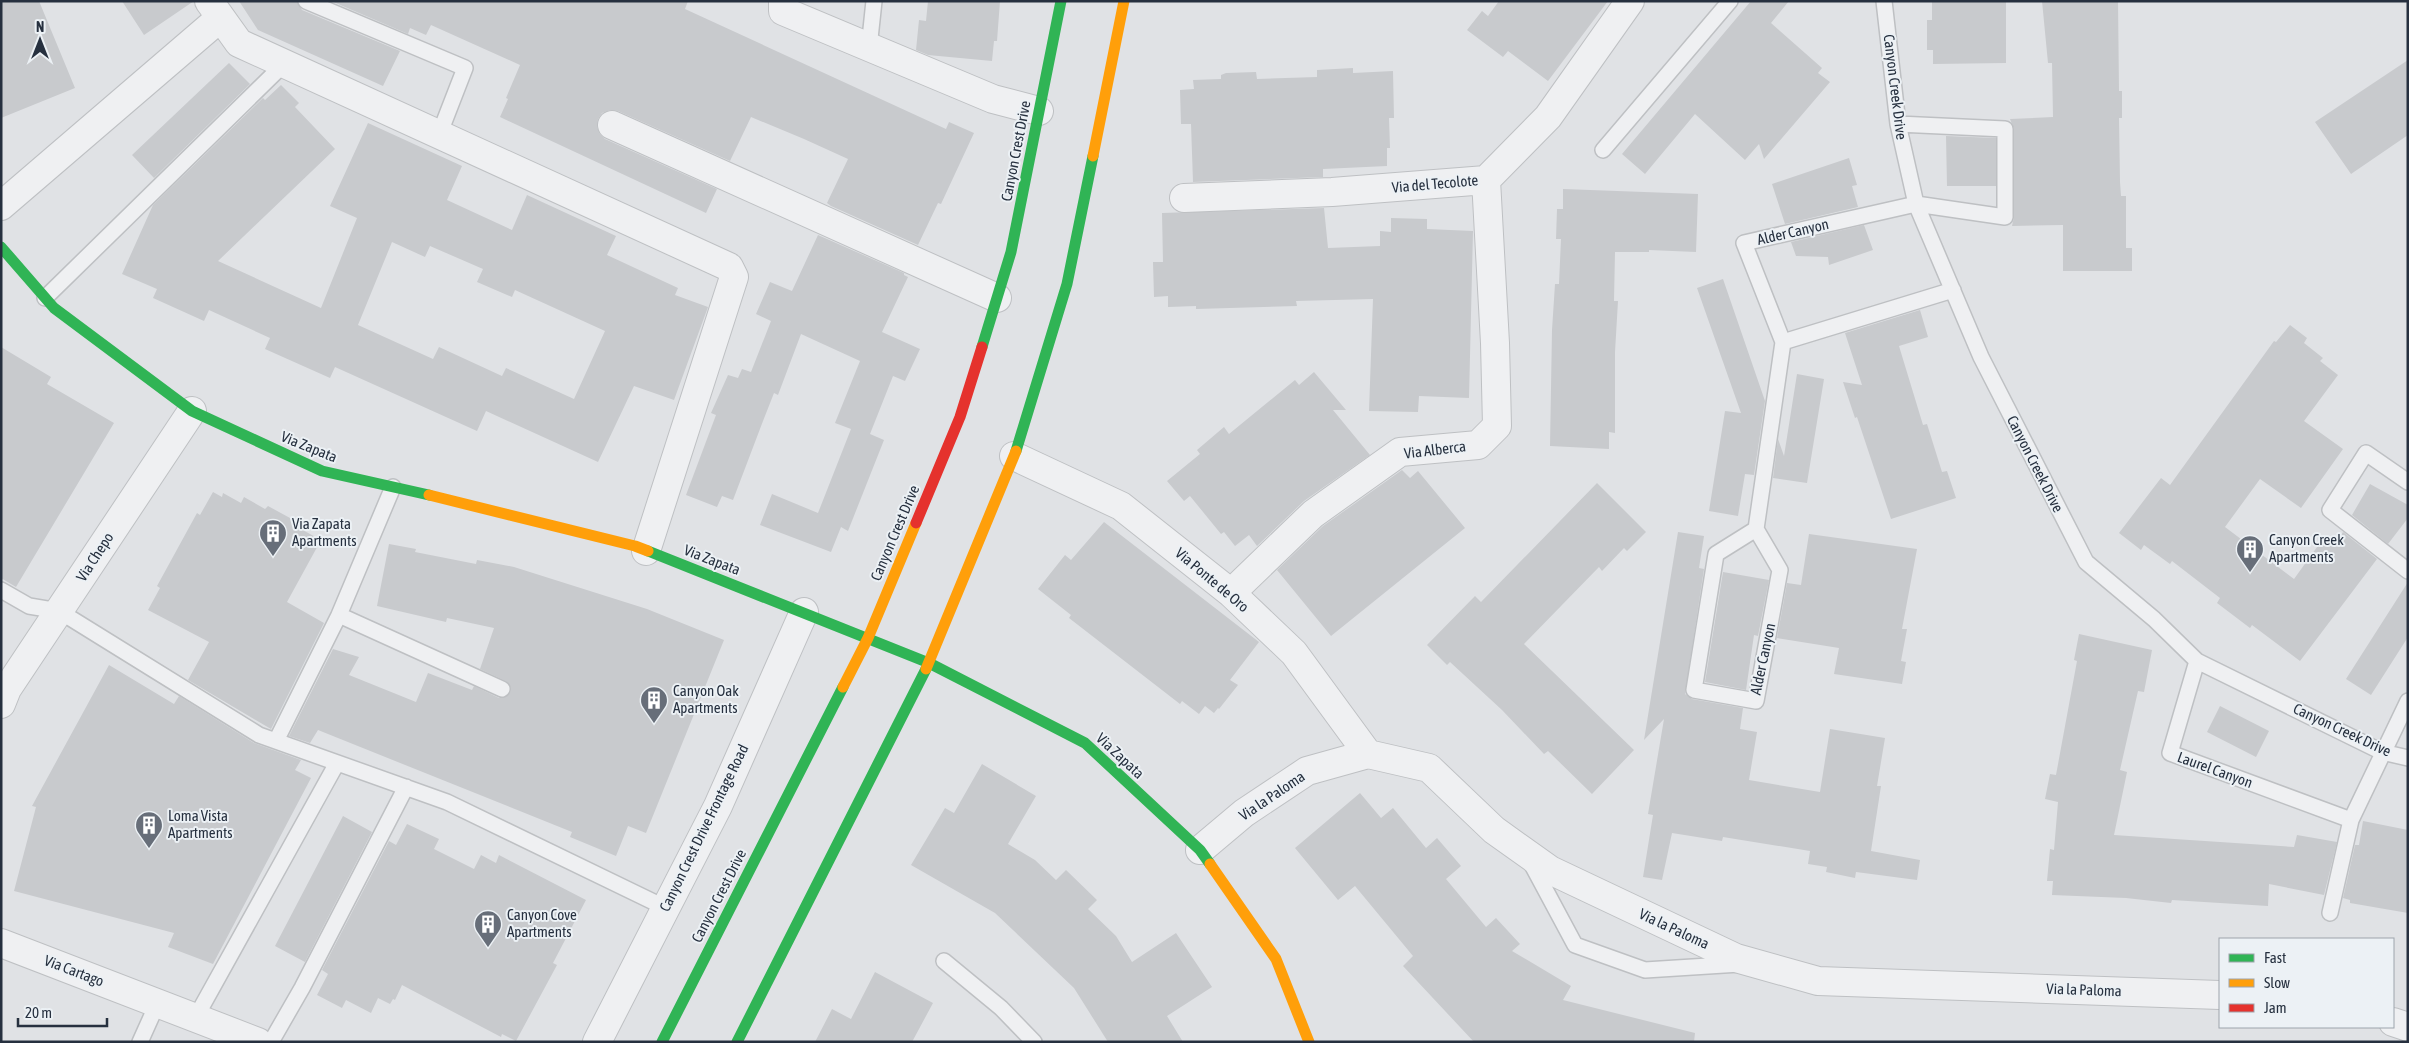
<svg xmlns="http://www.w3.org/2000/svg" width="2409" height="1043" font-family="'Asap Condensed',sans-serif">
<style>
.building{fill:#c8cacd;fill-rule:evenodd}
.lines{fill:none;stroke-linecap:round;stroke-linejoin:round}
.lane-casing{stroke:#bec0c3;stroke-width:18}
.street-casing{stroke:#bec0c3;stroke-width:30}
.lane{stroke:#eff0f2;stroke-width:15}
.street{stroke:#eff0f2;stroke-width:28}
.fast{stroke:#30b455;stroke-width:11}
.slow{stroke:#ff9f0a;stroke-width:11}
.jam{stroke:#e5322d;stroke-width:11}
.labels{text-anchor:middle;stroke-width:4;stroke-linejoin:round;paint-order:stroke}
.street-label{font-size:15px;fill:#26303f;stroke:#ecf1f5}
.poi-label{font-size:15px;fill:#26303f;stroke:#ecf1f5;text-anchor:start}
</style>
<rect width="100%" height="100%" fill="#e0e2e5"/>
<!-- building -->
<path class="building" d="M1,1H39L75,88L1,118Z
M122,1H194L144,35Z
M239,1H297L302,10L400,51L383,86L258,30Z
M331,1H688L685,9L946,129L949,122L974,133L941,204L938,203L918,245L831,206L827,203L848,159L804,139L751,117L730,161L618,111L610,110L602,113L598,119L597,127L600,134L605,139L717,189L706,213L500,117L508,99L506,98L520,65L431,25L426,35L410,28L408,34Z
M928,1H1000L997,41H994L992,61L928,55L916,50L919,20L926,21Z
M1499,1H1608L1548,81L1508,51L1503,57L1467,30L1482,11L1488,16Z
M1751,1H1789L1771,23L1822,68L1818,73L1830,82L1764,159L1759,144L1745,160L1695,114L1645,174L1622,154Z
M1932,1H2006V63L1933,64V50H1927V20H1932Z
M2042,1H2118L2119,91H2122V118H2119L2120,182L2121,196H2126V248H2132V271H2063V225L2012,226L2014,217V129L2010,119L2053,117L2052,63H2048Z
M2408,60V135L2351,174L2315,122Z
M229,63L250,84L154,178L132,155Z
M1353,68V73L1393,71L1394,118H1389L1390,148H1387V166L1323,169V177L1193,182L1191,124H1181L1180,90L1194,89L1193,80L1221,79V75L1226,73L1256,72L1257,79L1317,77V70Z
M281,85L299,103L295,107L335,149L218,261L321,308L357,218L330,206L368,123L462,166L447,200L512,230L527,195L616,236L607,255L678,288L675,295L708,307L674,400L634,386L598,462L486,411L477,431L335,367L330,378L265,349L270,338L209,310L204,321L153,298L157,289L122,274L153,205L263,98L265,100ZM392,242L425,257L430,246L483,269L477,282L512,297L515,290L605,331L574,399L506,368L502,376L439,347L433,359L358,325Z
M1946,136L1996,138V186H1947Z
M1849,158L1857,185L1852,186L1858,207L1785,224L1772,184Z
M1563,189L1698,194L1696,252L1649,250V252H1615L1614,301H1618L1615,352V433L1609,432V449L1550,446L1552,330L1555,284H1559L1561,239H1556L1557,209H1563Z
M1324,208L1328,248L1380,246V231L1391,232V218L1427,219V229L1473,231L1469,398L1419,396L1418,412L1369,411L1373,299L1296,301L1297,306L1196,309V306L1168,307V296L1154,297L1153,262H1163L1162,213Z
M1864,225L1873,250L1829,265L1828,257L1796,256L1791,242Z
M818,235L904,273V275L908,277L882,332L920,349L905,381L893,376L870,434L884,440L848,531L841,527L831,552L760,525L772,494L818,513L851,429L835,423L860,361L801,334L778,395L774,393L763,421L733,500L722,496L717,507L686,495L716,415L711,413L728,375L738,378L742,369L751,372L771,321L756,314L770,282L792,291Z
M1723,279L1765,401L1754,475L1745,474L1738,516L1709,511L1725,411L1741,413L1697,288Z
M1920,310L1928,337L1899,346L1923,425L1927,424L1942,472L1947,471L1956,498L1891,519L1857,417L1855,418L1843,382L1862,385L1845,333Z
M2290,325L2307,338L2304,343L2323,358L2320,361L2338,375L2304,421L2343,449L2301,508L2260,479L2225,527L2294,579L2325,536L2336,544L2343,532L2377,559L2300,661L2252,625L2250,628L2217,603L2220,598L2172,561L2170,564L2144,545L2141,550L2119,533L2161,478L2170,485L2274,341L2276,342Z
M1,347L51,377L47,384L114,423L16,587L1,578Z
M1314,372L1346,410H1333L1370,455L1304,501L1257,546L1249,535L1235,546L1224,532L1221,534L1190,496L1184,501L1167,481L1200,454L1197,450L1224,427L1229,434L1295,380L1299,385Z
M1797,374L1824,379L1807,483L1773,478L1778,439L1784,456Z
M1402,470L1410,478L1418,471L1465,528L1331,636L1277,570L1323,526Z
M1597,483L1646,532L1627,551L1624,548L1602,571L1599,567L1524,644L1634,750L1592,794L1548,751L1544,754L1502,710L1450,662L1447,665L1427,645L1475,596L1481,602Z
M2370,484L2408,505V518L2388,544L2352,515Z
M213,492L222,497L223,493L241,503L244,497L265,509L268,506L301,524L299,528L321,540L287,602L324,623L271,729L188,680L209,642L148,610L160,588L157,586L197,513L200,515Z
M1104,522L1259,642L1230,680L1238,685L1219,709L1218,708L1214,713L1205,706L1199,714L1182,701L1180,704L1069,618L1071,615L1038,589L1065,555L1071,560Z
M1678,532L1704,536L1699,568L1704,569L1685,694L1692,699L1743,708L1740,729L1757,732L1749,780L1820,792L1830,729L1885,738L1877,786H1881L1871,851L1920,860L1917,880L1856,872L1855,878L1826,872L1827,867L1808,864L1810,851L1723,837L1722,841L1672,833L1662,880L1643,877L1653,815L1648,814L1664,719L1644,740Z
M1809,534L1917,549L1902,629H1907L1901,661L1906,662L1902,684L1834,674L1839,648L1777,638L1787,583L1801,585Z
M389,544L416,549L415,552L476,564L477,560L514,567L647,609L724,640L646,833L628,826L616,856L570,837L572,832L318,730L310,743L289,736L333,649L359,657L349,675L416,702L428,673L472,690L474,686L499,698H503L510,693L511,688L506,681L480,669L494,628L447,618L446,622L377,606Z
M1723,572L1769,580L1758,636L1754,635L1746,690L1705,682Z
M2408,582V637L2371,695L2346,679Z
M2079,634L2152,650L2144,692L2138,691L2120,770L2127,772L2114,835L2294,847L2297,835L2337,842L2324,895L2269,884L2268,906L2172,900L2171,903L2126,898L2052,895L2053,881H2047L2050,849L2054,850L2058,802L2045,799L2050,774L2056,775L2077,661L2074,660Z
M109,665L174,704L179,696L254,743L301,760L295,770L311,778L213,964L168,947L174,933L14,891L36,807L32,806Z
M2220,706L2269,731L2256,757L2207,732Z
M982,764L1036,796L1008,844L1035,860L1056,880L1066,870L1097,900L1088,909L1116,936L1132,962L1176,933L1212,987L1167,1016L1183,1042H1108L1074,988L995,913L911,865L945,808L954,813Z
M1360,793L1381,818L1393,808L1426,848L1437,838L1461,866L1446,879L1486,927L1496,918L1520,944L1512,951L1571,986L1563,1000L1695,1033L1694,1042H1474L1403,966L1413,956L1355,886L1338,900L1295,848Z
M343,816L372,832L305,962L275,946Z
M2363,821L2408,830V913L2350,903V900L2343,898L2355,845H2359Z
M407,824L439,839L434,849L474,869L481,855L496,863L499,855L586,900L553,963L557,965L516,1041L502,1034L501,1037L402,985L395,1000L393,999L390,1004L378,998L371,1013L346,1000L342,1008L317,995L328,974L322,970L389,841L396,845Z
M875,972L933,1003L912,1042H815L832,1009L851,1019Z"/>
<g class="lines">
<!-- lane casing -->
<g class="lane-casing">
<path id="lane" d="M306,1L465,68L439,135
M1884,1L1898,124L1916,204L1981,357L2086,562L2154,619L2197,661L2382,752L2408,758
M869,48L874,1
M1603,150L1730,1
M45,298L284,64
M1783,342L1953,290
M2408,482L2366,453L2330,510L2408,571
M393,487L339,615L502,689
M1756,529L1783,342L1744,243L1916,204L2005,217V129L1898,124
M1756,529L1780,570L1756,701L1694,690L1716,554Z
M1,590L29,606L59,611L259,735L447,802L666,908
M2197,661L2170,753L2351,820
M276,741L339,615
M1531,863L1575,945L1645,970L1740,964
M2330,913L2351,820L2408,701
M944,961L1001,1008L1034,1042
M196,1017L337,763
M140,1042L158,1002
M271,1042L302,988L406,787"/>
</g>
<!-- street casing -->
<g class="street-casing">
<path id="street" d="M209,1L239,43L729,267L734,277L646,551
M783,1V11L993,99L1039,111
M612,125L997,298
M1184,198L1332,192L1486,180L1548,117L1630,1
M1,206L220,18
M1014,456L1121,506L1231,593L1294,653L1368,754
M1231,593L1313,514L1400,452L1478,445L1497,426L1495,343L1486,180
M1,704L7,689L192,411
M1200,850L1244,813L1307,771L1368,754L1429,768L1494,830L1550,870L1736,958L1818,981L2220,995
M1,943L258,1042
M2393,1022L2408,1027
M597,1042L718,806L804,612"/>
</g>
<!-- lane -->
<use href="#lane" class="lane"/>
<!-- street -->
<use href="#street" class="street"/>
<!-- fast -->
<path class="fast" d="M1,247L54,308L192,411L322,471L429,495
M982,347L1011,252L1061,1
M1016,451L1067,284L1093,156
M648,551L929,663L1085,743L1200,850L1210,864
M662,1042L843,687
M737,1042L926,669"/>
<!-- slow -->
<path class="slow" d="M1093,156L1124,1
M429,495L635,546L648,551
M926,669L1016,451
M843,687L868,638L916,523
M1210,864L1276,959L1309,1042"/>
<!-- jam -->
<path class="jam" d="M916,523L960,417L982,347"/>
</g>
<!-- icons -->
<defs>
<g id="building-pin" transform="scale(1.4375)"><path d="M0 17L-7.5 6A9.5 9.5 0 1 1 7.5 6Z" fill="#676e79" stroke="#ecf1f5"/><path d="M-4-6H4V6H1V3H-1V6H-4ZM-2.5-4.3h1.7v1.8h-1.7ZM.8-4.3h1.7v1.8H.8ZM-2.5-1h1.7V.8h-1.7ZM.8-1h1.7V.8H.8Z" fill="#fff"/></g>
</defs>
<g fill-rule="evenodd">
<use href="#building-pin" x="273" y="533"/>
<use href="#building-pin" x="2250" y="549"/>
<use href="#building-pin" x="654" y="700"/>
<use href="#building-pin" x="149" y="825"/>
<use href="#building-pin" x="488" y="924"/>
</g>
<g class="labels">
<!-- street labels -->
<g class="street-label">
<text transform="translate(1895 87) rotate(83)" y="5">Canyon Creek Drive</text>
<text transform="translate(1016 151) rotate(-79)" y="5">Canyon Crest Drive</text>
<text transform="translate(1435 184) rotate(-5)" y="5">Via del Tecolote</text>
<text transform="translate(1793 232) rotate(-13)" y="5">Alder Canyon</text>
<text transform="translate(309 447) rotate(22)" y="5">Via Zapata</text>
<text transform="translate(1435 450) rotate(-7)" y="5">Via Alberca</text>
<text transform="translate(2035 464) rotate(63)" y="5">Canyon Creek Drive</text>
<text transform="translate(895 533) rotate(-67)" y="5">Canyon Crest Drive</text>
<text transform="translate(95 557) rotate(-57)" y="5">Via Chepo</text>
<text transform="translate(712 560) rotate(21)" y="5">Via Zapata</text>
<text transform="translate(1212 580) rotate(40)" y="5">Via Ponte de Oro</text>
<text transform="translate(1763 659) rotate(-78)" y="5">Alder Canyon</text>
<text transform="translate(2342 730) rotate(25)" y="5">Canyon Creek Drive</text>
<text transform="translate(1120 756) rotate(43)" y="5">Via Zapata</text>
<text transform="translate(2215 770) rotate(20)" y="5">Laurel Canyon</text>
<text transform="translate(1272 796) rotate(-34)" y="5">Via la Paloma</text>
<text transform="translate(704 828) rotate(-64)" y="5">Canyon Crest Drive Frontage Road</text>
<text transform="translate(719 896) rotate(-63)" y="5">Canyon Crest Drive</text>
<text transform="translate(1674 929) rotate(25)" y="5">Via la Paloma</text>
<text transform="translate(74 971) rotate(21)" y="5">Via Cartago</text>
<text transform="translate(2084 990) rotate(2)" y="5">Via la Paloma</text>
</g>
<!-- poi labels -->
<g class="poi-label">
<text x="292" y="529">Via Zapata<tspan x="292" dy="17">Apartments</tspan></text>
<text x="2269" y="545">Canyon Creek<tspan x="2269" dy="17">Apartments</tspan></text>
<text x="673" y="696">Canyon Oak<tspan x="673" dy="17">Apartments</tspan></text>
<text x="168" y="821">Loma Vista<tspan x="168" dy="17">Apartments</tspan></text>
<text x="507" y="920">Canyon Cove<tspan x="507" dy="17">Apartments</tspan></text>
</g>
</g>
<!-- border -->
<rect width="2409" height="1043" fill="none" stroke="#26303f" stroke-width="5"/>
<!-- legend -->
<rect x="2219" y="938" width="175" height="90" fill="#ecf1f5" stroke="#9da4ac"/>
<rect x="2229" y="954" width="25" height="8" fill="#30b455" stroke="#9da4ac"/>
<text x="2264" y="963" font-size="15" fill="#26303f">Fast</text>
<rect x="2229" y="979" width="25" height="8" fill="#ff9f0a" stroke="#9da4ac"/>
<text x="2264" y="988" font-size="15" fill="#26303f">Slow</text>
<rect x="2229" y="1004" width="25" height="8" fill="#e5322d" stroke="#9da4ac"/>
<text x="2264" y="1013" font-size="15" fill="#26303f">Jam</text>
<!-- north arrow -->
<g transform="translate(40 40)" stroke="#ecf1f5" stroke-width="4" paint-order="stroke">
<path d="M0-4L9 19L0 12L-9 19Z" fill="#26303f"/>
<text y="-8" font-size="14" font-weight="bold" text-anchor="middle" fill="#26303f">N</text>
</g>
<!-- scale -->
<path d="M18 1018v8h89v-8" fill="none" stroke="#26303f" stroke-width="2.5"/>
<text x="25" y="1018" font-size="15" fill="#26303f" stroke="#ecf1f5" stroke-width="4" paint-order="stroke">20 m</text>
</svg>
